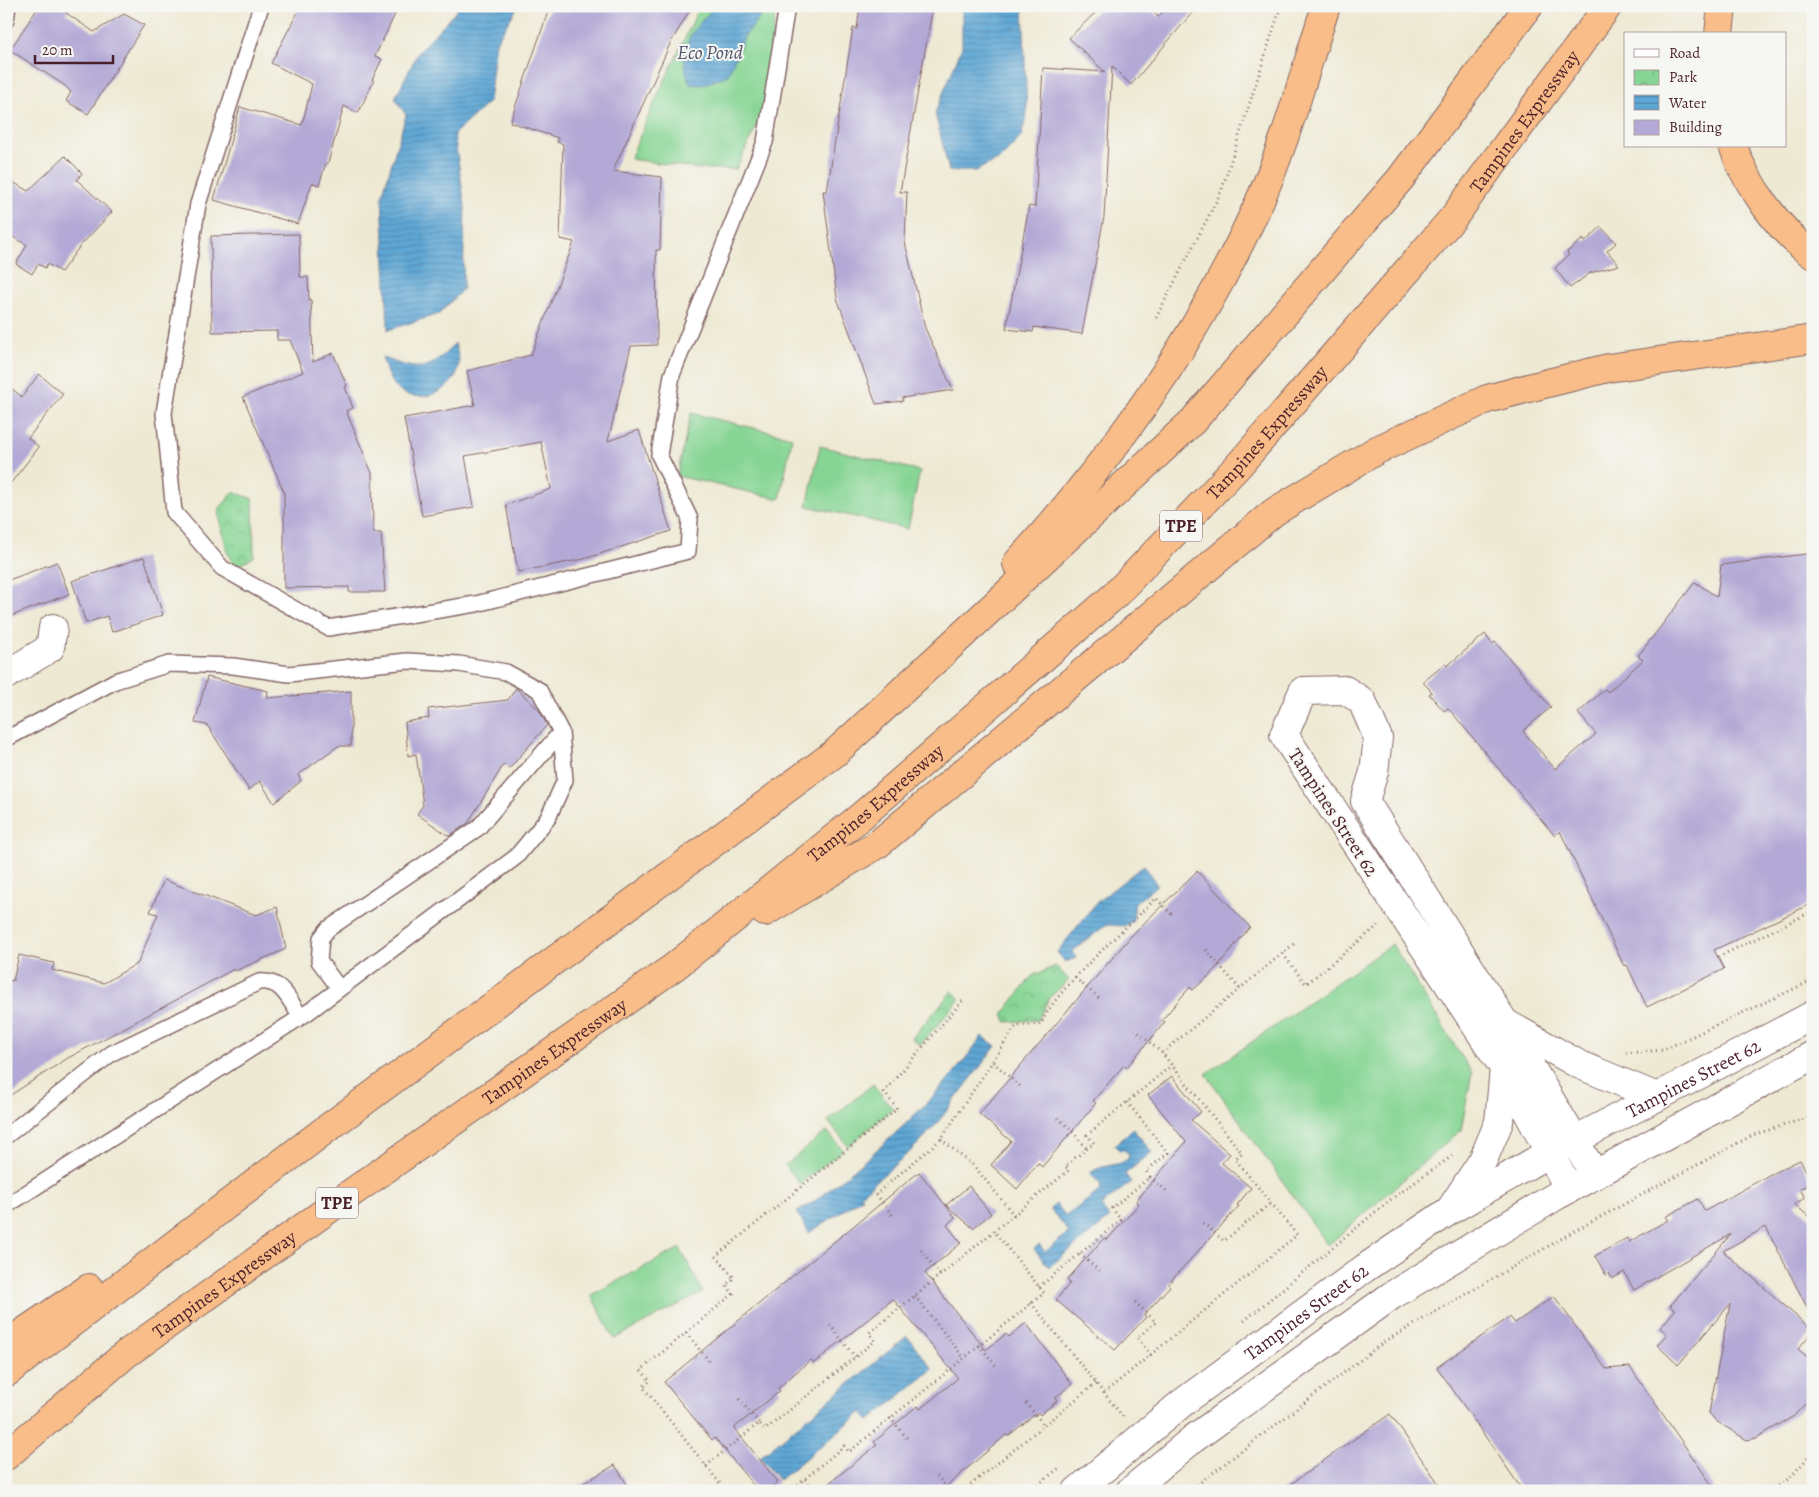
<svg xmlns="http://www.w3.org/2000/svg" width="1819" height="1497" font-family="Alegreya,serif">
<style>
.green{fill:#87d594;stroke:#687a60}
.park{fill:url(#park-crowns);stroke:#687a60}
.water{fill:url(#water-rules);stroke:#546380}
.building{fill:#b3a9d6}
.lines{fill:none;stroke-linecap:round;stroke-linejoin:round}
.lane-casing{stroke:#836666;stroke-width:18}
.street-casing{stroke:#836666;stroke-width:30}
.highway-casing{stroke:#836666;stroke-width:30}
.path{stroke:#836666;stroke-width:3;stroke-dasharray:1 4;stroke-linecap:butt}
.lane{stroke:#fff;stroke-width:15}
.street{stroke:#fff;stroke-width:28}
.highway{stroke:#f8bd88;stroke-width:28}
.labels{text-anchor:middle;stroke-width:4;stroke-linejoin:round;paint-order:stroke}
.shield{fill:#f6f6f2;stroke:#7e6067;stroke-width:1}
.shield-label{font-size:18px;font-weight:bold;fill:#4a1f2b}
.street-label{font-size:19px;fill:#4a1f2b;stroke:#f6f6f2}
.water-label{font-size:20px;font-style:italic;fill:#52556f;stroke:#f6f6f2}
</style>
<defs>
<pattern id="park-crowns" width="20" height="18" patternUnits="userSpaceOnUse" patternTransform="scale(1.25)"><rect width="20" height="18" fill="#87d594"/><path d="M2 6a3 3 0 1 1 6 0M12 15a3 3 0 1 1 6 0" fill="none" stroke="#76b680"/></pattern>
<pattern id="water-rules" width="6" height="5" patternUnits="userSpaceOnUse" patternTransform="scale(1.25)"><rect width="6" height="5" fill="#5ea7d5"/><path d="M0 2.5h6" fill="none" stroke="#5087ad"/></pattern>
</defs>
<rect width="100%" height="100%" fill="#f6f6f2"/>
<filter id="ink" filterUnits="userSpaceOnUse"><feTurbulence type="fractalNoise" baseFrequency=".02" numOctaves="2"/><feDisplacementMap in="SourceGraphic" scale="10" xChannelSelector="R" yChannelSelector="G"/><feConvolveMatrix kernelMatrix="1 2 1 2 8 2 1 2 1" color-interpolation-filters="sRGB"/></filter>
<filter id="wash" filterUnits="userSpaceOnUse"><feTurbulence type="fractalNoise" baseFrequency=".0096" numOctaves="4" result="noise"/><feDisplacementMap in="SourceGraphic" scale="20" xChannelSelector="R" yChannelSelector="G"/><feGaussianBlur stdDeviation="1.12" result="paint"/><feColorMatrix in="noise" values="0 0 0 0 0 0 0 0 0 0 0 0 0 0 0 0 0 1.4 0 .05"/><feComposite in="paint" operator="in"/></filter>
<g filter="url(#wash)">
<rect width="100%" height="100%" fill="#eee9d3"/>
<!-- green -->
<path class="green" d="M700,6H776L764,111L736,169H700L630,159L655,101Z
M691,413L792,437L780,499L677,476Z
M820,446L920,471L908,529L807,506Z
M1392,944L1472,1073L1461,1130L1328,1245L1206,1074Z
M873,1084L893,1109L848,1146L828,1121Z
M827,1131L843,1150L800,1184L785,1165Z
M680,1248L703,1292L614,1339L591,1295Z"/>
<!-- park -->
<path class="park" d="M234,492L253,499L254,557L236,567L227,552L218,510Z
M1056,966L1069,980L1049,998L1038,1020L1006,1022L1003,1014L1032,976Z
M952,991L960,999L920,1045L912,1038Z"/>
<!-- water -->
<path class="water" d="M453,6H518L496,42L489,102L454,134L465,206L463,289L439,314L388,330L382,196L406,115L395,98L419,51L457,10Z
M715,6H765L758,20L744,37L728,75L702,85L690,84C675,46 691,33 715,6Z
M962,6H1023L1027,114L1021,137L1000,159L975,171H949L935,113L962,47Z
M455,343C456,349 459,356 459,362C459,389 422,406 400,391C388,382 386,370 382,357C418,372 429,373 455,343Z
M1144,865L1157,885L1135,903L1133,921L1125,926L1106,925L1073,951L1076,958L1065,962L1057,952L1097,902Z
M982,1036L996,1046L935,1126L912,1150L860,1195L862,1198L809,1233L797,1212C819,1200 838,1182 858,1166C903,1128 948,1086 982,1036Z
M1133,1129L1152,1152L1125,1174L1131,1182L1101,1206L1110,1218L1049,1267L1034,1249L1039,1244L1045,1252L1069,1232L1050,1209L1056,1204L1066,1216L1101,1190L1100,1184L1090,1173C1101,1164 1117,1167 1128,1159L1129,1154L1124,1150H1119L1114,1145Z
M907,1336L933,1369L869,1421L862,1412L779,1480L760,1457Z"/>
<g id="blocks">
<!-- building -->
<path class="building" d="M39,6H71L66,13L94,32L124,14L144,25L88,114L66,101L71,92L64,85L10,50Z
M301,6H399L375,56L382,59L372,80L374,81L358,113L344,106L328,163H326L319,185L312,183L298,224L214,200L240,107L302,125L312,84L271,63Z
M550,6H692L670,44L613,171L662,177L660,250H656L657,345L631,346L608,441L639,430L671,531L584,559L518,572L506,505L551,489L541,442L465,456L474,507L422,516L404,418L475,405L467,371L531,355L574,242L560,239L563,144L557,142L558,138L510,122Z
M860,6H933L900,192H907L905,242L925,328L953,390L902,398L903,401L876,404L837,298L823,191H827L853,28L857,29Z
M1102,6H1148L1158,17L1168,6H1198L1131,85L1112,66L1104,217L1082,334L1034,327L1033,332L1006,329L1029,206L1035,207L1043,68L1105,72L1069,38Z
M65,156L82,173L77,180L112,212L80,246L61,272L47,264L45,268L38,264L32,274L16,264L27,245L6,233V178L28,191Z
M1601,227L1616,243L1607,251L1619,265L1590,273L1570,288L1555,268L1569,255L1567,252L1583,239L1585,242Z
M299,234L300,277H308L309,300H311L313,362L333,353L347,386L345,387L353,408L346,411L372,473L373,533H381L385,592H349V587L284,588V492L243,397L303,372L290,340H277V331L212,332L211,236Z
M39,374L63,394L28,438L39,447L6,489V384L22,397Z
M1813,553V903L1714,950L1724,969L1647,1007L1627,965L1624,966L1560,831L1555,836L1448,708L1444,711L1429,694L1432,692L1423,682L1445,664L1447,666L1485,634L1492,644L1495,642L1551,707L1523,731L1555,769L1596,734L1578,713L1605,689L1608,692L1643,660L1638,656L1695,582L1717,597L1721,565Z
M144,557L163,615L112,632L107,616L86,623L72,581Z
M57,562L69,594L6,618V581Z
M207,677L268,691L267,698L351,691V746H338L298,775L301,781L274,803L260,781L249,790L207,725L195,723Z
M516,688L539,710L547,725L509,769L504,764L468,823L449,836L417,814L423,805L416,754L408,756L405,722L429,718L428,709L508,700Z
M1197,871L1250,927L1211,974L1193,990L1190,987L1162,1020L1165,1022L1126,1068L1124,1065L1093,1101L1096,1103L1042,1167L1038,1163L1017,1189L991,1165L1011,1141L979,1114L1133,934Z
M164,880L256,915L277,907L286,949L235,971L234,969L68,1058L6,1098V979L13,981L19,955L54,963L52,970L104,983L138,963L158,914L150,912Z
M1172,1076L1201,1112L1191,1120L1230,1154L1222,1163L1251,1188L1237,1205L1239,1206L1168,1284L1170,1286L1144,1315L1146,1317L1115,1350L1056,1300L1070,1283L1067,1280L1104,1238L1107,1240L1139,1204L1136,1201L1186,1142L1148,1095Z
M1800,1160L1813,1183L1800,1189L1805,1198L1794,1204L1813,1220V1319L1766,1227L1723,1251L1813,1331L1798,1349L1813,1362V1395L1794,1416L1756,1438L1747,1440L1716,1421L1709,1413L1730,1304L1678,1365L1657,1345L1667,1334L1660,1328L1675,1310L1670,1306L1731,1234L1634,1290L1624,1272L1612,1279L1609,1273L1606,1275L1595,1256L1627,1238L1629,1242L1668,1220L1665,1217L1698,1199L1705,1211L1769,1175Z
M919,1172L955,1217L947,1225L961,1243L925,1273L986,1350L1006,1334L1009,1337L1026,1323L1072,1384L1055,1398L1057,1401L1040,1415L1038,1412L1008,1436L1006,1435L941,1491H819L877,1445L874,1442L917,1406L920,1409L958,1378L893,1299L814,1363L811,1360L794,1374L778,1388L780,1391L734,1428L778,1482L767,1491H758L715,1438L712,1440L664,1382Z
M969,1186L991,1214L973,1228L946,1205Z
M1554,1296L1606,1369L1630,1367L1716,1491H1523L1437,1367L1510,1317L1515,1323Z
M1390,1414L1444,1491H1281L1333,1454Z
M615,1465L631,1491H570Z"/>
</g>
</g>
<g filter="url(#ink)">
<use href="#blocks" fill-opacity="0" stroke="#836666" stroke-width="1"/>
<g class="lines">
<!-- lane casing -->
<g class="lane-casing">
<path id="lane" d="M261,6L198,204L164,413L174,512L222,568L328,628L476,604L688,551L690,519L659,455L672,375L765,142L787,6
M6,20L8,6
M6,739L115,681L169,664L233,666L289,674L407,661L459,664L506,672L539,690L561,732L565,780L548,818L516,857L307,1013L6,1206
M339,988L319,961L321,938L328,929L478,828L561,732
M6,1136L112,1053L259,982C283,980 288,999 301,1017"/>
</g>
<!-- street casing -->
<g class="street-casing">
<g id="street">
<path d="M6,675L50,648L53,628"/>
<path d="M1505,1023L1578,1064L1657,1097"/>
<path d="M1569,1189L1504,1068L1284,735L1303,691L1345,690L1362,701L1378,738L1374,772L1365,801L1504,1022L1595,1175"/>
<path d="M1452,1207L1483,1160L1499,1122L1504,1068"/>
<path id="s1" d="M1077,1491L1182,1403L1365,1268L1449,1211L1535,1161L1813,1015"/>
<path d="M1130,1491L1193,1439L1391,1296L1556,1196L1813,1055"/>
</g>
</g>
<!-- highway casing -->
<g class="highway-casing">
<g id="highway">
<path d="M1719,34L1722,6"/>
<path d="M1733,146C1746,184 1780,232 1813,255"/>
<path d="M1017,563C1113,458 1198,337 1257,207C1286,143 1304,73 1326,6"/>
<path d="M765,912L878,844L1274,512L1377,450L1487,399L1540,385L1608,368L1813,339"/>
<path d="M6,1344L89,1288"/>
<path d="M6,1373L317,1136L835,753L1193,421L1401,178L1529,6"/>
<path id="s2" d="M6,1456L126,1354L354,1191L674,967L859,818L1114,596L1238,466L1453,218L1608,6"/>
</g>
</g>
<!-- path -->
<path class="path" d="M1156,318L1221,192L1281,6
M1206,950L1240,989
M1283,954L1306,984L1379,925
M1718,957L1813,911
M1075,978L1100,999
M1162,1053L1295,943
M1626,1053L1663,1050L1813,980
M993,1062L1022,1088
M1058,1118L1069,1128L1087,1149
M941,1139L974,1166L1014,1215
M1150,1177L1168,1192
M892,1215L876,1194L941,1139L1016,1026L1041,1024C1054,990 1128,927 1156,898L1174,917
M1203,1223L1224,1241L1271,1203
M921,1250L940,1275
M1080,1254L1099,1271
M1039,1287L1121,1220L1112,1208L1150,1177L1146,1171L1168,1153L1127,1102
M915,1296L964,1358
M1135,1302L1156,1322L1137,1338L1151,1355
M1031,1303L1124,1418
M1244,1321L1390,1200L1452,1156
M830,1325L855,1357
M686,1333L710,1362
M979,1345L997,1367
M1104,1393L1297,1235L1235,1159L1242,1153L1162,1053L1135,1030
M739,1399L759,1423
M1026,1403L1044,1425
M890,1418L908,1439
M706,1466L759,1423L765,1430L875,1341L869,1333L1069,1170L1065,1166L1094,1143L1087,1135L1172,1065
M937,1476L949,1491
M805,1479L814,1491
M726,1491L643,1387L650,1381L641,1370L733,1294L726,1285L734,1278L716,1256L897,1109L884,1092L964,999
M790,1491L844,1446L849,1452L1044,1293L994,1231
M963,1491L1096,1383
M1030,1491L1059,1468
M1189,1491L1384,1342L1576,1230L1753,1135L1813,1116
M1770,1491L1790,1478L1813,1451"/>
<!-- lane -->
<use href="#lane" class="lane"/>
<!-- street -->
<use href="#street" class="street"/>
<!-- highway -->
<use href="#highway" class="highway"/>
</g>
</g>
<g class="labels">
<!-- shield labels -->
<g class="shield">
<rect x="1160" y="510.5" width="42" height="31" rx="4"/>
<rect x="316" y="1187.5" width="42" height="31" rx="4"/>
</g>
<g class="shield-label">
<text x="1181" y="532">TPE</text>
<text x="337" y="1209">TPE</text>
</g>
<!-- street labels -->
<g class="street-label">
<text dy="7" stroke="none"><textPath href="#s2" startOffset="2032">Tampines Expressway</textPath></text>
<text dy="7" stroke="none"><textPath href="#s2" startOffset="1628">Tampines Expressway</textPath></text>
<text dy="7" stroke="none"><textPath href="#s2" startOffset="1088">Tampines Expressway</textPath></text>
<text transform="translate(1334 812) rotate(57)" y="7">Tampines Street 62</text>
<text dy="7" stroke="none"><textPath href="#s2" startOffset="682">Tampines Expressway</textPath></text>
<text dy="7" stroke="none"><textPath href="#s1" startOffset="744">Tampines Street 62</textPath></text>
<text dy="7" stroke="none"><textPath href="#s2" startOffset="278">Tampines Expressway</textPath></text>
<text dy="7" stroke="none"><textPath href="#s1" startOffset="291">Tampines Street 62</textPath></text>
</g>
<!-- water labels -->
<g class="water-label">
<text x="710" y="59">Eco Pond</text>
</g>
</g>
<!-- margin -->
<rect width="1819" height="1497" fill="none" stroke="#f6f6f2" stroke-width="25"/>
<!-- legend -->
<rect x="1624" y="32" width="162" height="115" fill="#f6f6f2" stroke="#b1a0a2"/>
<rect x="1634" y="49" width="25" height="8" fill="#ffffff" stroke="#b1a0a2"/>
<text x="1669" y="58" font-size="15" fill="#4a1f2b">Road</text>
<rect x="1634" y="70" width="25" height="15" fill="url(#park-crowns)" stroke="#b1a0a2"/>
<text x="1669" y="82" font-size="15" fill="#4a1f2b">Park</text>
<rect x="1634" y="95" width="25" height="15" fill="url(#water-rules)" stroke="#b1a0a2"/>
<text x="1669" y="108" font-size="15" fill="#4a1f2b">Water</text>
<rect x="1634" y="120" width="25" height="15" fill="#b3a9d6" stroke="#b1a0a2"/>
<text x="1669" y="132" font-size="15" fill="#4a1f2b">Building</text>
<!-- scale -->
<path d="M35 55v8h78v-8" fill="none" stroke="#4a1f2b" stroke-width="2.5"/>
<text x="42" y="55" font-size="15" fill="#4a1f2b" stroke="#f6f6f2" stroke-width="4" paint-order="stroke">20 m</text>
</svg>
